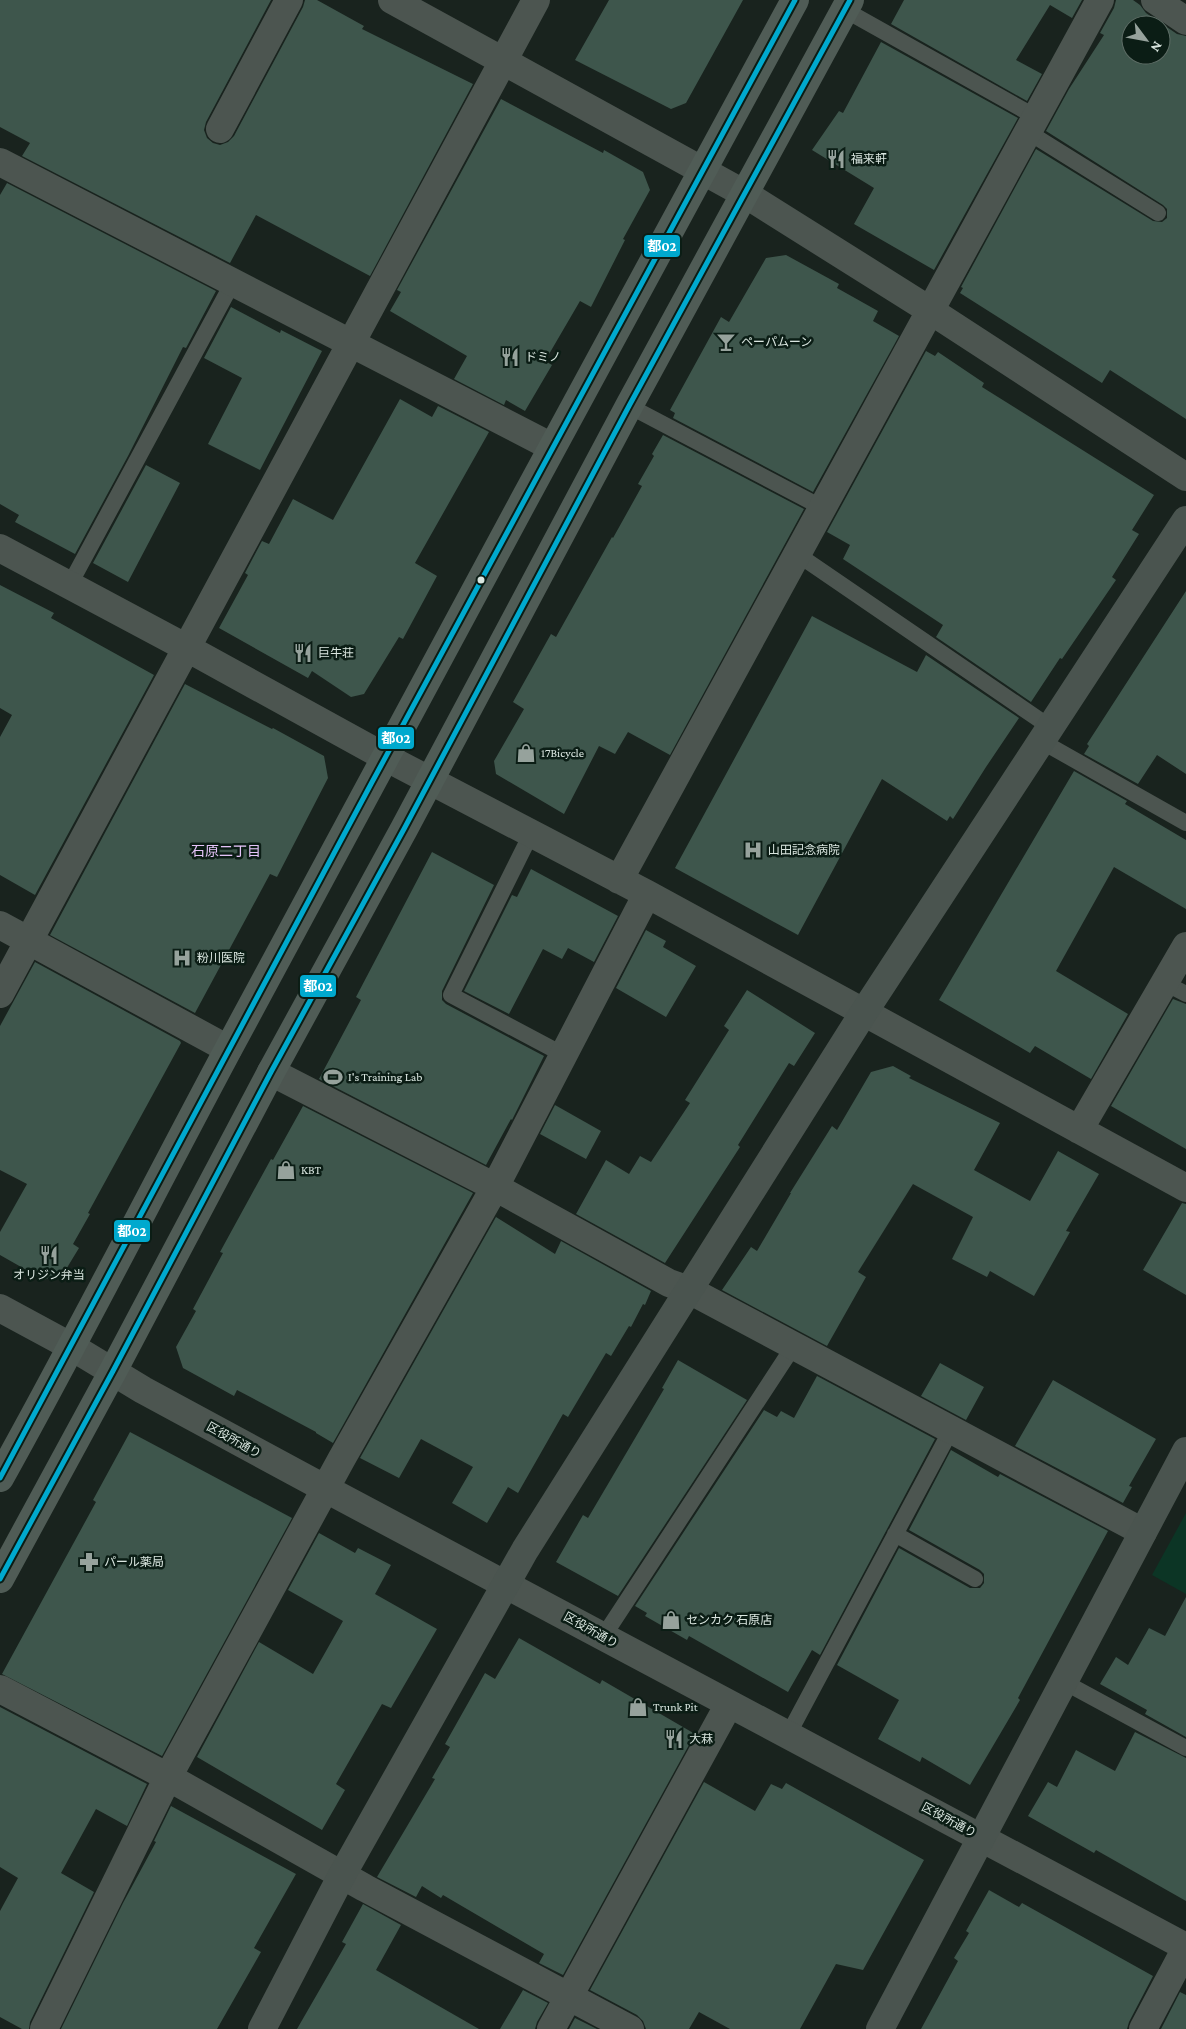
<svg xmlns="http://www.w3.org/2000/svg" width="1186" height="2029" font-family="'Crimson Pro','Noto Sans JP',serif">
<style>
.green{fill:#0c3525}
.building{fill:#3e564c;fill-rule:evenodd}
.lines{fill:none;stroke-linecap:round;stroke-linejoin:round}
.lane{stroke:#4c5550;stroke-width:16}
.street{stroke:#4c5550;stroke-width:28}
.secondary{stroke:#4a544f;stroke-width:28}
.primary{stroke:#505c56;stroke-width:28}
.bus-1-casing{stroke:#0b1d15;stroke-width:9}
.bus-1{stroke:#00a9ce;stroke-width:5}
.bus-dot{fill:#dae6e0;stroke:#0b1d15;stroke-width:2}
.labels{text-anchor:middle;stroke-width:5;stroke-linejoin:round;paint-order:stroke}
.poi-label{font-size:12px;fill:#dae6e0;stroke:#0b1d15;text-anchor:start}
.street-label{font-size:12px;fill:#dae6e0;stroke:#0b1d15}
.neighbourhood-label{font-size:14px;fill:#e4c3f8;stroke:#0b1d15}
.line-badge{stroke:#0b1d15;stroke-width:2}
.badge-label{font-size:14px;text-anchor:middle;font-weight:bold;fill:#fff}
</style>
<rect width="100%" height="100%" fill="#19231e"/>
<!-- green -->
<path class="green" d="M1186,1513V1594L1152,1575Z"/>
<!-- building -->
<path class="building" d="M0,0H271L206,122L204,130L207,138L213,143L220,145L228,142L234,136L303,7L305,0H317L364,26L362,29L473,84L370,276L256,215L230,263L22,156L30,143L0,127Z
M609,0H743L686,103L671,109L575,60Z
M904,0H1082L1072,18L1050,5L1016,60L1042,74L1027,101L891,24Z
M1116,0H1133L1140,5L1146,13L1177,34L1186,36V419L1110,370L1102,383L960,293L963,288L961,287L1036,149L1153,221L1162,222L1167,218V209L1163,205L1046,131L1069,89L1104,35L1100,33L1114,8ZM1131,25H1161V55H1131Z
M881,42L1018,118L934,270L854,224L874,188L812,150L839,111L843,113Z
M501,99L603,153L604,150L643,172L650,190L623,239L625,240L591,307L580,301L545,361L552,365L525,411L506,400L504,405L454,379L467,356L390,311L401,292L397,290Z
M7,183L216,291L186,348L183,347L128,456L75,554L15,522L19,515L0,504V195Z
M786,255L839,284L837,288L878,311L873,321L899,336L813,492L673,418L675,413L670,410L721,317L729,322L766,258Z
M231,307L280,333L281,330L322,351L260,470L208,444L242,378L204,358Z
M926,351L935,356L938,352L984,383L982,387L1154,495L1132,530L1139,534L1112,577L1116,580L1062,659L1060,658L1031,702L936,637L943,625L843,559L850,545L827,532Z
M400,399L432,417L438,406L489,432L415,563L437,576L403,639L399,637L364,694L351,697L312,671L308,678L219,628L248,575L245,573L262,541L269,544L293,499L333,520Z
M663,435L804,509L670,755L628,732L615,754L599,746L564,814L496,774L494,761L524,709L513,702L551,634L556,637L612,537L613,538L642,486L638,484L654,456L652,454Z
M146,465L180,483L128,582L93,563Z
M0,585L54,613L51,618L154,675L35,895L0,875V737L12,715L0,708Z
M1186,591V774L1157,755L1138,784L1084,754L1089,746L1087,744Z
M812,616L917,672L926,655L1019,718L986,767L953,819L950,816L947,821L882,779L798,935L675,868Z
M185,684L272,729L273,728L324,756L328,778L277,877L270,874L195,1013L50,935Z
M1074,771L1127,801L1125,804L1186,840V909L1114,867L1056,971L1128,1014L1091,1079L1035,1046L1030,1053L939,1000Z
M432,852L494,885L442,991V1000L446,1004L544,1056L512,1120L511,1119L486,1165L319,1079L361,1000L356,997Z
M531,869L618,916L594,962L568,948L562,959L543,949L509,1014L464,991L512,895L517,897Z
M646,930L666,941L663,947L696,966L666,1017L616,988Z
M35,962L180,1041L181,1043L88,1213L90,1214L73,1244L79,1248L65,1271L44,1280L0,1255V1232L27,1184L0,1170V1026Z
M747,990L815,1033L794,1066L789,1063L738,1145L740,1147L665,1263L576,1214L606,1160L629,1174L640,1156L651,1162L690,1103L685,1100L729,1030L724,1026Z
M1173,999L1186,1004V1149L1111,1106Z
M893,1066L911,1076L909,1078L1000,1123L974,1170L1030,1201L1058,1151L1099,1174L1066,1231L1070,1232L1034,1296L990,1271L987,1277L952,1259L973,1217L913,1184L858,1272L866,1277L827,1346L722,1290L751,1247L757,1251L791,1193H790L832,1126L837,1130L871,1072Z
M555,1105L601,1131L586,1159L540,1134Z
M303,1106L473,1193L333,1443L316,1433V1432L237,1390L234,1396L183,1368L176,1347L196,1311L193,1309L223,1253L220,1252L271,1159L273,1160Z
M1182,1203L1186,1204V1295L1143,1270Z
M496,1217L555,1254L561,1241L651,1291L645,1305L643,1304L631,1327L629,1326L611,1356L606,1353L568,1417L563,1414L518,1493L508,1487L487,1523L452,1503L473,1467L421,1439L399,1478L360,1458Z
M678,1360L747,1400L618,1596L556,1562L583,1515L588,1518L664,1389L662,1388Z
M940,1363L984,1387L966,1420L921,1396Z
M817,1376L935,1439L820,1655L812,1650L788,1692L689,1636L687,1640L645,1616L647,1613L635,1606L764,1410L777,1417L781,1411L794,1418Z
M1053,1380L1156,1439L1129,1486L1132,1487L1123,1503L1015,1446Z
M130,1432L292,1518L162,1756L2,1674L96,1502L93,1500Z
M951,1450L998,1477L1000,1474L1108,1531L1018,1698L1020,1700L970,1785L922,1757L920,1762L878,1739L899,1700L837,1665L899,1548L970,1588H980L984,1583V1574L980,1570L909,1530Z
M319,1533L355,1553L358,1548L391,1565L375,1594L437,1629L391,1708L382,1704L336,1784L345,1790L322,1830L197,1757L259,1642L313,1674L343,1621L288,1590Z
M1186,1597V1737L1145,1714L1147,1710L1100,1684L1116,1657L1128,1665L1149,1628L1165,1636Z
M519,1638L600,1684L602,1680L695,1734L563,1975L539,1963L544,1954L443,1895L441,1898L422,1886L416,1897L377,1877L435,1779L432,1778L450,1747L445,1744L485,1673L495,1679Z
M0,1707L147,1784L127,1826L96,1809L61,1873L94,1892L30,2022L29,2029H22L0,2017V1911L18,1878L0,1867Z
M1135,1732L1186,1758V1901L1096,1850L1094,1853L1028,1816L1048,1782L1057,1787L1076,1750L1115,1771Z
M704,1782L755,1811L771,1784L782,1789L786,1783L924,1860L863,1970L836,1964L800,2029H730L699,2012L689,2029H646L643,2021L637,2015L590,1990Z
M171,1806L296,1874L254,1948L261,1952L217,2029H61L123,1903L156,1842L154,1841Z
M989,1890L1019,1907L1022,1903L1153,1976L1129,2022L1127,2029H921L958,1961L954,1958L969,1933L966,1931Z
M363,1904L401,1925L376,1970L479,2029H297L346,1944L342,1942Z
M523,1990L548,2003L537,2022L535,2029H500Z
M1180,1992L1186,1995V2029H1161Z
M575,2018L597,2029H569Z"/>
<g class="lines">
<!-- lane -->
<path class="lane" d="M845,10L1036,117
M1028,132L1158,213
M629,406L823,508
M797,554L1050,727
M69,586L233,282
M1041,741L1186,823
M531,834L451,995L564,1055
M1165,983L1186,994
M895,1534L975,1579
M603,1637L793,1347
M1064,1682L1186,1748
M788,1735L951,1430"/>
<!-- street -->
<path class="street" d="M392,0L745,194L931,311L1186,477
M1155,0L1186,21
M220,129L289,0
M0,162L552,447
M0,548L187,648L385,757L647,894L1186,1188
M619,880L1100,0
M0,925L228,1049
M0,994L536,0
M271,1072L495,1187L669,1283L689,1290L1143,1532
M1079,1130L1186,946
M0,1308L72,1347L143,1390L326,1489L1186,1947
M0,1689L168,1777L365,1888L630,2029
M44,2029L168,1777L341,1460L495,1187L647,894
M551,2029L729,1704
M1143,2029L1186,1948"/>
<!-- secondary -->
<path class="secondary" d="M262,2029L342,1875L525,1550L864,1012L1186,520
M880,2029L1186,1451"/>
<!-- primary -->
<path class="primary" d="M0,1478C79,1336 153,1190 230,1046C417,697 606,348 795,0
M0,1579L113,1371L271,1072L404,829L629,406L850,0"/>
<!-- bus-1 casing -->
<g class="bus-1-casing">
<path id="bus-1" d="M0,1478L371,784L795,0
M0,1579L113,1371L271,1072L404,829L629,406L850,0"/>
</g>
<!-- bus-1 -->
<use href="#bus-1" class="bus-1"/>
</g>
<!-- icons -->
<defs>
<g id="restaurant-bare" transform="scale(1.5)"><path d="M-5-6h1v4h1v-4h1v4h1v-4h1v5L-1.5 .5V6h-2V.5L-5-1ZM5-6V6H3V1.5H1.5Q1.5-4 5-6Z" fill="#96a29c" stroke="#0b1d15" stroke-width="2.5" paint-order="stroke"/></g>
<g id="bar-bare" transform="scale(1.5)"><path d="M-6-5H6L.8 .8V4.5H3.5V6h-7V4.5H-.8V.8Z" fill="#96a29c" stroke="#0b1d15" stroke-width="2.5" paint-order="stroke"/></g>
<g id="shop-bare" transform="scale(1.5)"><path d="M-5-2.5h2.3a2.7 3.5 0 0 1 5.4 0H5L5.5 6h-11ZM-1.5-2.5h3a1.5 2.3 0 0 0-3 0Z" fill="#96a29c" stroke="#0b1d15" stroke-width="2.5" paint-order="stroke"/></g>
<g id="hospital-bare" transform="scale(1.5)"><path d="M-5-5h3v3.5h4V-5h3V5h-3V1.5h-4V5h-3Z" fill="#96a29c" stroke="#0b1d15" stroke-width="2.5" paint-order="stroke"/></g>
<g id="stadium-bare" transform="scale(1.5)"><path d="M0-5a6.5 5 0 1 0 0 10a6.5 5 0 1 0 0-10ZM-3.5-1.8h7v3.6h-7Z" fill="#96a29c" stroke="#0b1d15" stroke-width="2.5" paint-order="stroke"/></g>
<g id="pharmacy-bare" transform="scale(1.5)"><path d="M-2-6h4v4h4v4h-4v4h-4v-4h-4v-4h4Z" fill="#96a29c" stroke="#0b1d15" stroke-width="2.5" paint-order="stroke"/></g>
</defs>
<g fill-rule="evenodd">
<use href="#restaurant-bare" x="836" y="159"/>
<use href="#bar-bare" x="726" y="342"/>
<use href="#restaurant-bare" x="510" y="357"/>
<use href="#restaurant-bare" x="303" y="653"/>
<use href="#shop-bare" x="526" y="753"/>
<use href="#hospital-bare" x="753" y="850"/>
<use href="#hospital-bare" x="182" y="958"/>
<use href="#stadium-bare" x="333" y="1077"/>
<use href="#shop-bare" x="286" y="1170"/>
<use href="#restaurant-bare" x="49" y="1255"/>
<use href="#pharmacy-bare" x="89" y="1562"/>
<use href="#shop-bare" x="671" y="1620"/>
<use href="#shop-bare" x="638" y="1707"/>
<use href="#restaurant-bare" x="674" y="1739"/>
</g>
<!-- markers -->
<circle class="bus-dot" cx="481" cy="580" r="4.5"/>
<g class="labels">
<!-- poi labels -->
<g class="poi-label">
<text x="851" y="163">福来軒</text>
<text x="741" y="346">ペーパムーン</text>
<text x="525" y="361">ドミノ</text>
<text x="318" y="657">巨牛荘</text>
<text x="541" y="757">17Bicycle</text>
<text x="768" y="854">山田記念病院</text>
<text x="197" y="962">粉川医院</text>
<text x="348" y="1081">I's Training Lab</text>
<text x="301" y="1174">KBT</text>
<text x="49" y="1279" text-anchor="middle">オリジン弁当</text>
<text x="104" y="1566">パール薬局</text>
<text x="686" y="1624">センカク 石原店</text>
<text x="653" y="1711">Trunk Pit</text>
<text x="689" y="1743">大菻</text>
</g>
<!-- street labels -->
<g class="street-label">
<text transform="translate(234 1440) rotate(29)" y="4">区役所通り</text>
<text transform="translate(591 1630) rotate(29)" y="4">区役所通り</text>
<text transform="translate(949 1820) rotate(28)" y="4">区役所通り</text>
</g>
<!-- neighbourhood labels -->
<g class="neighbourhood-label">
<text x="226" y="856">石原二丁目</text>
</g>
</g>
<g class="line-badge">
<rect x="643" y="234" width="38" height="24" rx="5" fill="#00a9ce"/>
<rect x="377" y="726" width="38" height="24" rx="5" fill="#00a9ce"/>
<rect x="299" y="974" width="38" height="24" rx="5" fill="#00a9ce"/>
<rect x="113" y="1219" width="38" height="24" rx="5" fill="#00a9ce"/>
</g>
<g class="badge-label">
<text x="662" y="251">都02</text>
<text x="396" y="743">都02</text>
<text x="318" y="991">都02</text>
<text x="132" y="1236">都02</text>
</g>
<!-- north arrow -->
<g transform="translate(1146 40) rotate(122)"><circle r="24" fill="#0b1d15" stroke="#5e6d66"/>
<path d="M0-4L9 19L0 12L-9 19Z" fill="#96a29c"/>
<text y="-8" font-size="14" font-weight="bold" text-anchor="middle" fill="#dae6e0">N</text>
</g>
</svg>
